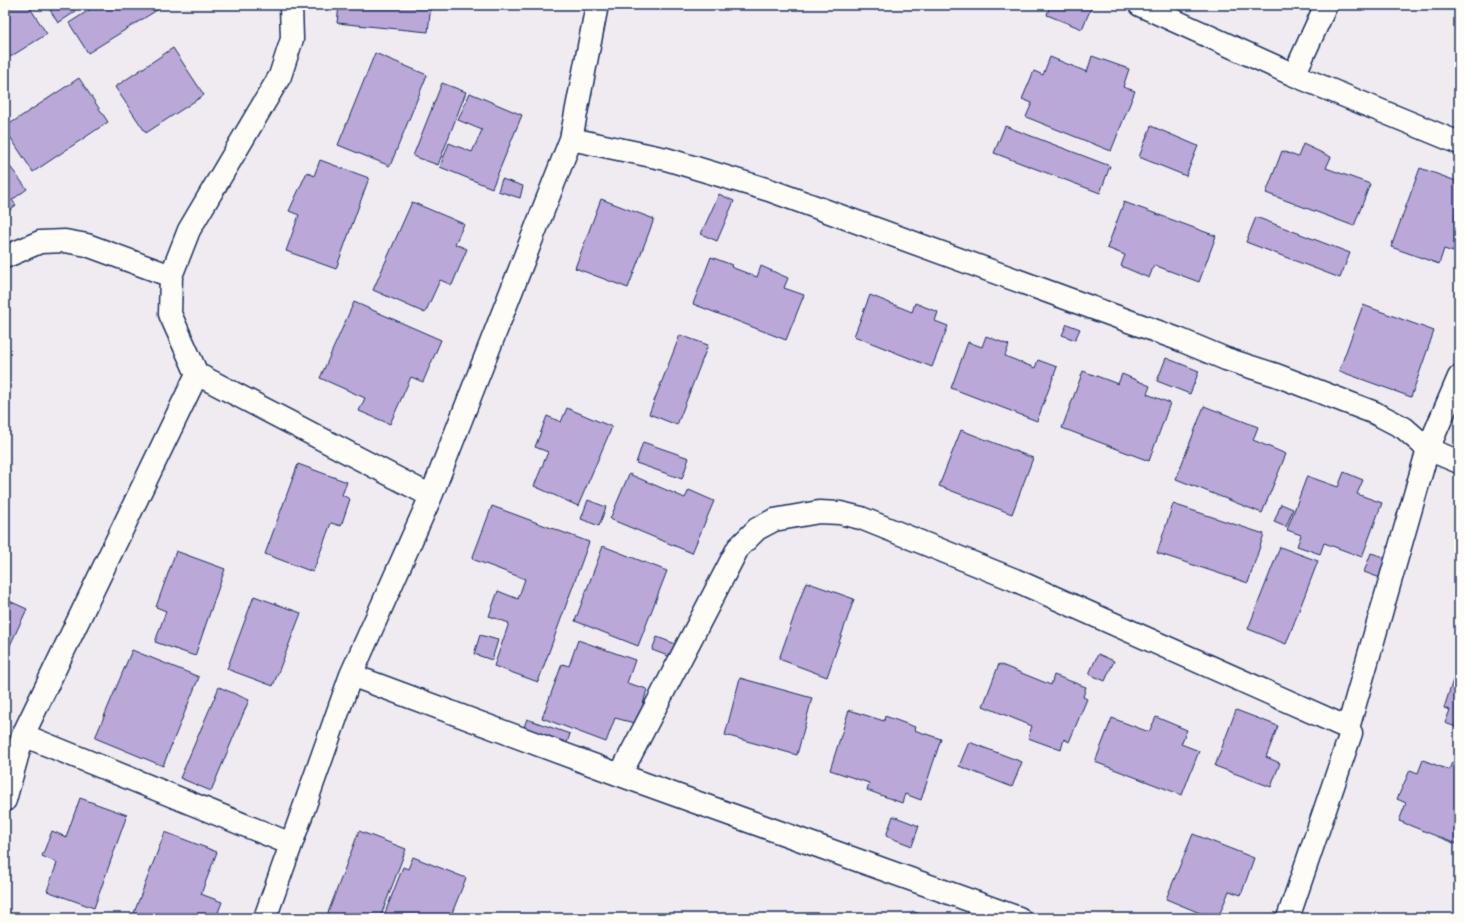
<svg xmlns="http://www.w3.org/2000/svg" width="1464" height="923" font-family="'Playpen Sans',sans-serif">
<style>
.building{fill:#b9a8d8;stroke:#1b2f5e}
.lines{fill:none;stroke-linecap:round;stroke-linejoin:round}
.street-casing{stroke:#1b2f5e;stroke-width:25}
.street{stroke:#fdfcf7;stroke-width:22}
</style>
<rect width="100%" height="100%" fill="#efebf1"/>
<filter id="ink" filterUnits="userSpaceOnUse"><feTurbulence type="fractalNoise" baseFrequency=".025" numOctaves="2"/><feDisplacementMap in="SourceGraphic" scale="8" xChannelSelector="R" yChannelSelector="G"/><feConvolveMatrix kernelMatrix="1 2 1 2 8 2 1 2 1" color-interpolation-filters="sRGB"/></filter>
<g filter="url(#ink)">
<!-- building -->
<path class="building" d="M5,5H28L47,34L5,60Z
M47,5H70L75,12L58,23Z
M97,5H161L162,7L88,53L69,23Z
M339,5H431L428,32L337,23Z
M1050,5H1090L1092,6L1082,29L1047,15Z
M173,48L204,95L146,133L115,87Z
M375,53L427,75L390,166L338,145Z
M1092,56L1129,69L1123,87L1135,91L1111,151L1026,117L1032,103L1022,99L1034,71L1043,75L1050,57L1087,72Z
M79,78L108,122L33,172L5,129V127Z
M442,83L466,92L438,165L413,156Z
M470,93L522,115L492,188L440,167L449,143L472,152L482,130L458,120Z
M1005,126L1110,166L1100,193L994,153Z
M1151,126L1198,146L1186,176L1139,157Z
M1303,144L1331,157L1326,168L1370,184L1354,226L1266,193L1282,151L1298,157Z
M5,160L27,189L12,200L16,205L5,214Z
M320,160L369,178L336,269L286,251L299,215L289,211L307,172L314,176Z
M1420,168L1459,182V207L1455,218L1459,219V234L1453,252L1444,249L1439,264L1391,247Z
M502,179L523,186L520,198L498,191Z
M719,194L734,201L717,241L701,234Z
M601,199L654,219L628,288L575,268Z
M412,202L464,224L455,244L467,249L452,285L440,280L425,313L373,290Z
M1124,202L1216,236L1199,282L1154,265L1149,278L1121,266L1125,255L1107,248Z
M1256,217L1350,253L1340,278L1246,242Z
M711,257L732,265L731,267L757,277L761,266L788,278L784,288L804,295L786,340L693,304Z
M870,295L912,312L915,303L938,312L935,321L948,326L932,367L854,336Z
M354,302L441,340L423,382L411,377L390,424L359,411L365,398L320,378Z
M1363,305L1434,331L1411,397L1339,371Z
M1067,324L1080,329L1075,340L1062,335Z
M680,335L708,345L677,425L649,414Z
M986,336L1009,345L1005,356L1035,368L1038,360L1057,367L1037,421L951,388L968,342L982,347Z
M1166,358L1199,371L1190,394L1157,381Z
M1083,371L1118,384L1122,374L1150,386L1147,394L1170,403L1149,461L1062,428Z
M1204,406L1258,427L1253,440L1286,454L1262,513L1176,479Z
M567,408L612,427L578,506L534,486L548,452L535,447L547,416L561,422Z
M961,430L1033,458L1012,514L939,486Z
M643,442L689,458L682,479L636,463Z
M298,464L347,482L342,495L350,499L341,526L331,523L313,572L265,554Z
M1344,472L1363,480L1357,494L1382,503L1362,557L1324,543L1320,554L1297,546L1301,535L1287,530L1307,476L1338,487Z
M629,474L685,498L689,490L714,501L692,553L610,519Z
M588,500L606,507L599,526L581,519Z
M1173,504L1264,534L1248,583L1157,553Z
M1281,504L1293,509L1286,527L1274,522Z
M492,506L589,542L538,682L494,666L509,623L489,616L498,591L518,599L525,579L472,559Z
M603,546L667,571L638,646L575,621Z
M1280,547L1318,561L1286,644L1248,629Z
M176,551L225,569L195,656L155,642L166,611L156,607Z
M1371,553L1390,559L1383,579L1364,572Z
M806,582L854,599L827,677L779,659Z
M254,596L301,613L273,686L227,669Z
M5,599L27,609L5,656Z
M480,635L498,640L492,660L474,654Z
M657,637L681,646L676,659L652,650Z
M578,640L635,660L627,683L647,689L638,724L615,718L606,742L542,718L562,664L569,666Z
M132,650L199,677L163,766L95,738Z
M1098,654L1114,661L1105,681L1089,674Z
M999,664L1051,685L1054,675L1086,687L1083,697L1087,699L1069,742L1064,739L1061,750L1028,738L1032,726L983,706Z
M740,678L812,698L797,755L725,735Z
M1453,680L1459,682V728L1445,723L1450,710L1444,708Z
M219,687L249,700L211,791L180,778Z
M849,710L884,721L885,716L915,727L914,730L941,739L921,800L905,794L902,803L867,790L869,783L830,770Z
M1236,710L1278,726L1266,757L1280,763L1271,787L1215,766Z
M1156,717L1187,730L1181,744L1199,751L1182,795L1095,762L1112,718L1149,732Z
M527,719L570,734L564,751L521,735Z
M969,742L1022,762L1012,787L959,766Z
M1423,760L1449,770L1452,762L1459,765V837L1456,844L1399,821L1406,803L1397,799L1410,770L1418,773Z
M80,798L127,815L94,908L47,891L57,863L42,856L52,831L66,837Z
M893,816L919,826L912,846L886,836Z
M359,831L406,849L380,918H326Z
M165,832L217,852L201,894L222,902L216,918H132Z
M1193,834L1254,858L1241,895L1229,891L1218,918H1212L1166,899Z
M413,857L466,878L450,918H383L403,867L408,869Z
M912,911L930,918H909Z"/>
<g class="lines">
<!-- street casing -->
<g class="street-casing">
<path id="street" d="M291,5L292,39L280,76L189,230L171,276L170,314L197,374L431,496
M1140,5L1294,75L1459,143
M1294,75L1326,5
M571,139L666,159L769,190L1178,339L1226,359L1276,375L1375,413L1404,428L1428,449L1459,462
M5,257L40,242L65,241L87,245L171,276
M351,675L620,775L1019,918
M23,735L291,844
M620,775L738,548L757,529L774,520L819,512L840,513L861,518L1015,580L1348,728
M5,800L23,735L197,374
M265,918L351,675L431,496L571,139L597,5
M1288,918L1351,733L1348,728L1428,449L1459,377"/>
</g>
<!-- street -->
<use href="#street" class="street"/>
</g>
</g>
<!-- margin -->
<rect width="1464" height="923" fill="none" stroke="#fdfcf7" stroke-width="20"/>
<rect x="10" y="10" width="1444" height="903" fill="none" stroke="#1b2f5e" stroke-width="1.5" filter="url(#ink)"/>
</svg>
